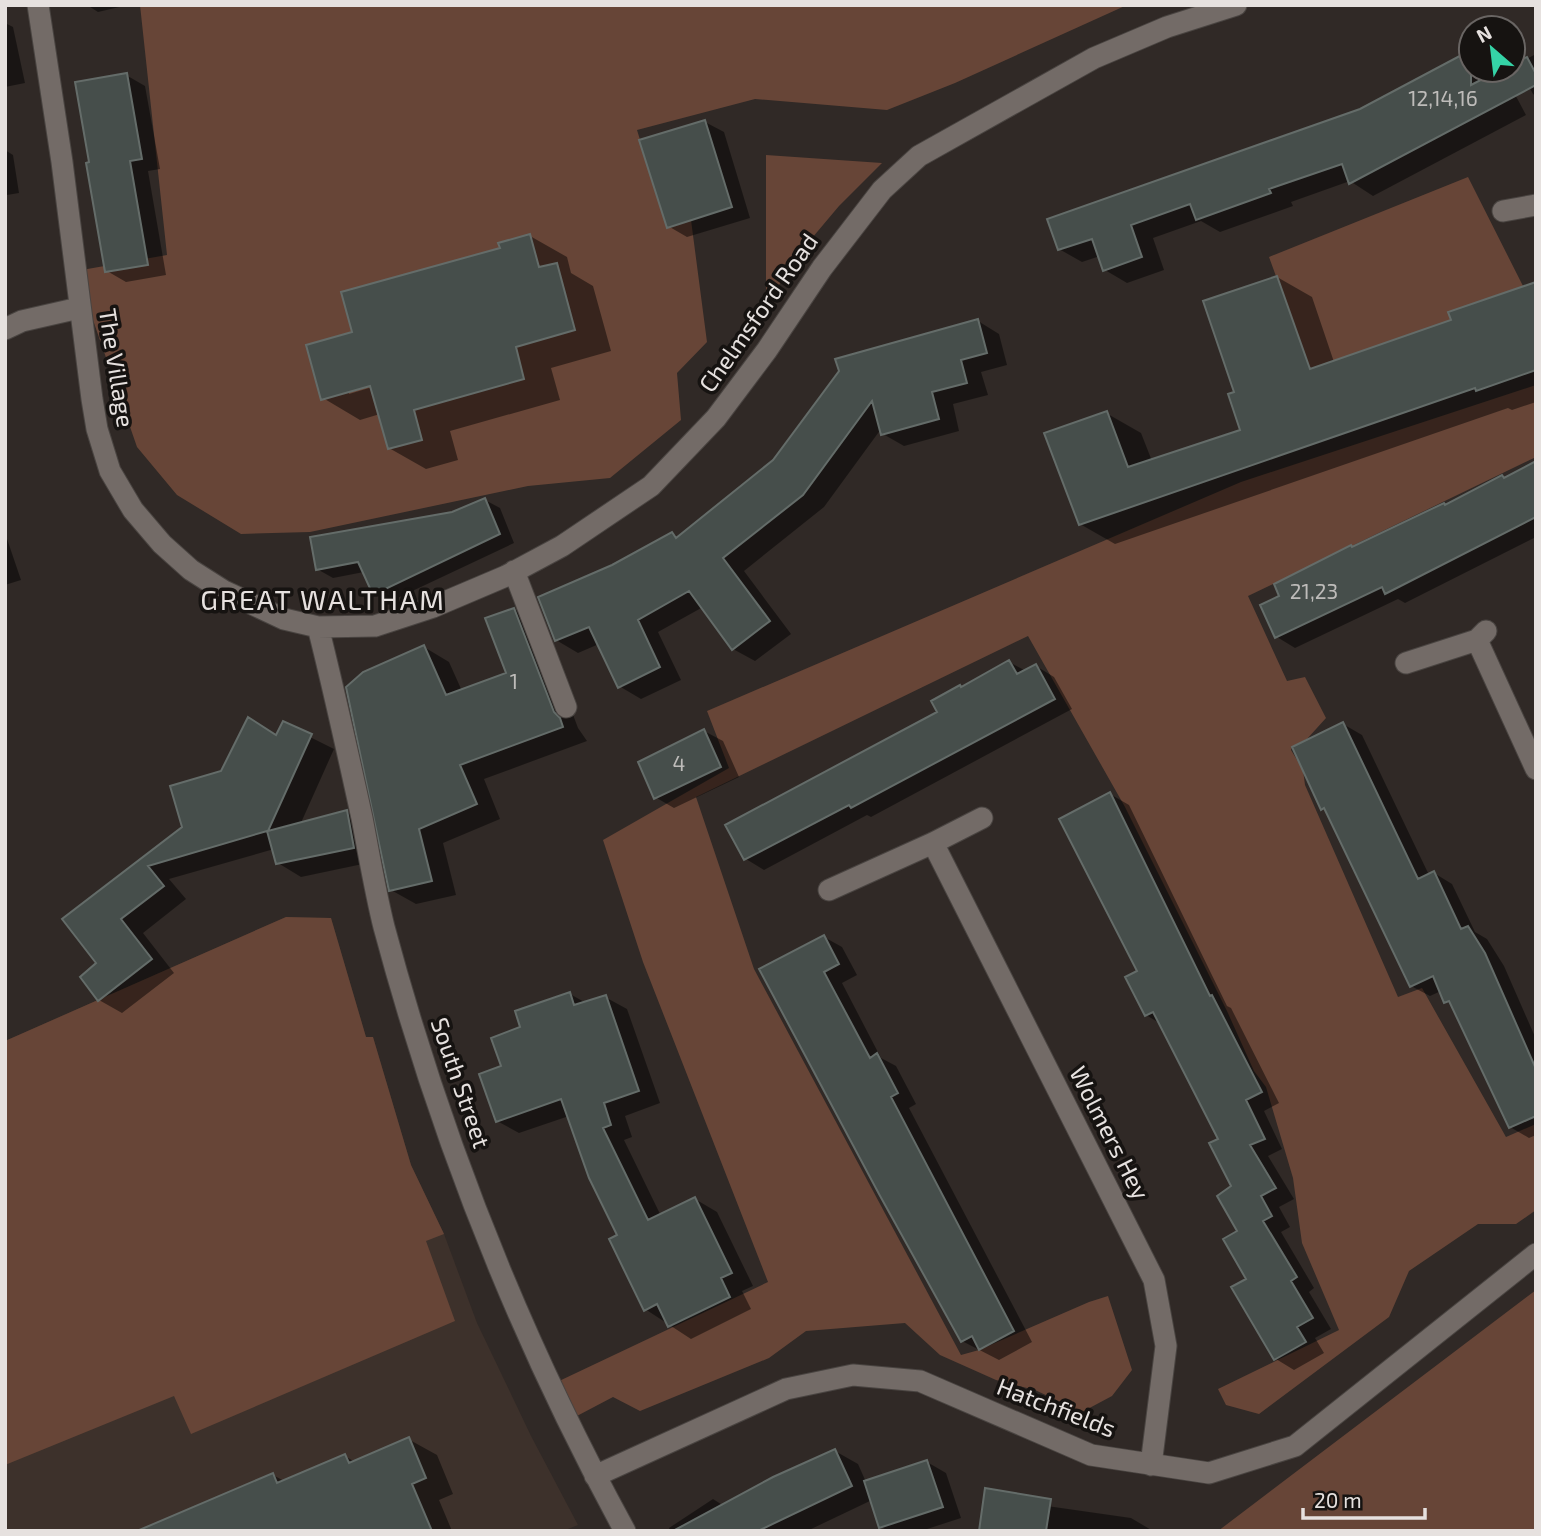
<svg xmlns="http://www.w3.org/2000/svg" width="1541" height="1536" font-family="'Exo 2',sans-serif">
<style>
.built{fill:#3d312b}
.green{fill:#674537}
.shadow{fill:#0007;fill-rule:evenodd}
.building{fill:#464e4b;stroke:#646c69;stroke-width:2}
.lines{fill:none;stroke-linecap:round;stroke-linejoin:round}
.minor-casing{stroke:#494441;stroke-width:23}
.minor{stroke:#736b67;stroke-width:21}
.labels{text-anchor:middle;stroke-width:7;stroke-linejoin:round;paint-order:stroke}
.number-label{font-size:21px;fill:#bebcba}
.street-label{font-size:24px;fill:#e6e1df;stroke:#161311}
.quarter-label{font-size:28px;letter-spacing:2px;fill:#e6e1df;stroke:#161311}
</style>
<rect width="100%" height="100%" fill="#302926"/>
<!-- built -->
<path class="built" d="M286,917L331,918L366,1037H373L411,1165L444,1234L477,1323L531,1436L578,1525L563,1531H5V1041Z"/>
<!-- green -->
<path class="green" d="M140,5H1127L955,83L887,110L755,99L637,130L667,227L691,220L707,342L677,373L681,420L610,478L528,486L310,532L241,534L177,495L137,447L76,271L167,255Z
M766,155L882,163L839,206L807,244L766,304Z
M1468,177L1523,286L1449,312L1461,348L1430,328L1273,382L1304,353L1269,257Z
M1536,385V457L1248,596L1287,681L1305,677L1326,718L1307,739L1292,747L1291,750L1303,770L1305,785L1398,997L1422,988L1506,1137L1536,1124V1210L1516,1224H1478L1409,1271L1389,1317L1259,1414L1226,1405L1218,1389L1339,1330L1302,1243L1293,1178L1266,1087L1254,1071L1227,1011L1125,807L1028,636L696,797L754,969L961,1355L979,1350L1089,1302L1108,1296L1132,1370L1112,1396L1082,1412L1035,1390L996,1380L940,1355L905,1323L806,1331L769,1358L640,1411L613,1397L575,1417L557,1382L768,1282L643,962L603,840L729,768L707,711L1241,482Z
M286,917L331,918L366,1037H373L411,1165L444,1234L426,1241L455,1321L191,1434L174,1396L5,1465V1041Z
M1536,1290V1531H1218Z"/>
<!-- shadow -->
<path class="shadow" d="M87,5H128L98,12Z
M5,23L13,27L25,83L5,87Z
M1471,52V70H1502L1526,115L1373,196L1350,181L1291,202L1293,206L1220,232L1201,221L1153,238L1164,270L1127,283L1105,270L1100,256L1082,262L1059,249L1360,111Z
M1536,54V96L1533,94L1517,64Z
M126,75L145,86L160,169L148,171L166,275L126,282L107,271L91,164Z
M705,122L724,132L750,218L687,237L668,226Z
M5,150L13,155L19,193L7,195L5,211Z
M530,236L567,257L571,273L593,286L611,351L551,368L560,400L450,431L458,460L426,469L389,448L380,414L360,420L323,398L354,334ZM378,382L379,385L349,394V390Z
M1277,277L1312,297L1334,362L1454,321L1536,284V402L1512,410L1508,408L1115,544L1080,524L1106,413L1141,433L1152,461L1243,431L1236,393Z
M978,321L999,334L1007,365L981,372L988,395L953,404L959,431L904,446L883,434L881,429L824,507L744,571L791,634L755,661L733,649L703,607L658,632L681,680L641,699L619,686L599,644L578,653L556,640L613,567L672,534L679,538Z
M1536,463V537L1405,603L1398,599L1295,648L1277,637L1447,506Z
M485,500L500,508L514,543L389,602L374,593L364,572L333,578L317,569Z
M5,533L21,580L5,585Z
M514,609L539,624L578,728L587,741L484,779L500,819L443,843L456,895L416,904L391,890L424,647L449,662L462,691L508,674Z
M1009,662L1026,671L1036,666L1054,677L1072,709L871,817L867,815L764,870L746,859L728,826L939,712Z
M284,724L334,749L300,825L347,812L370,826L377,861L301,877L278,863L274,849L169,879L186,899L143,933L174,973L122,1013L99,1000V963L65,920L184,827L222,772L277,737Z
M1343,724L1362,735L1429,875L1434,873L1452,884L1475,932L1487,939L1504,966L1536,1039V1135L1529,1138L1510,1127L1453,1006L1446,1001L1441,991L1430,996L1411,986L1327,811L1323,808Z
M704,731L723,741L739,777L674,808L655,797Z
M1110,794L1129,805L1227,1006L1231,1008L1279,1103L1264,1111L1282,1149L1268,1156L1294,1199L1279,1207L1290,1227L1281,1232L1314,1288L1309,1292L1331,1329L1315,1338L1324,1353L1294,1370L1276,1359L1234,1288L1248,1279L1233,1186L1220,1139L1161,1024L1146,1015Z
M824,937L842,947L857,975L842,983L881,1058L896,1066L916,1104L909,1108L1032,1342L999,1360L962,1341L761,970Z
M570,994L586,1003L605,997L627,1009L660,1103L625,1116L632,1137L624,1140L661,1216L695,1199L717,1212L753,1286L742,1291L751,1309L691,1339L645,1309L619,1236L569,1116L519,1133L497,1121L503,1068L523,1028Z
M408,1439L437,1455L453,1494L439,1500L452,1531H153L273,1475L284,1481L345,1456L355,1462Z
M835,1451L858,1464L866,1482L927,1462L946,1473L961,1518L921,1531H888L881,1527L872,1500L807,1531H670L669,1528L713,1499L724,1506Z
M1033,1504L1131,1518L1153,1531H991Z"/>
<!-- building -->
<path class="building" d="M1471,50V85L1500,70H1513V63L1527,57L1536,74V85L1349,184L1342,164L1269,189L1271,193L1196,220L1190,204L1131,225L1142,257L1103,271L1092,239L1058,250L1047,219L1360,109Z
M127,73L142,159L130,161L148,265L105,272L86,163L89,162L75,82Z
M705,120L732,207L667,228L639,140Z
M530,234L539,267L557,263L575,330L516,347L524,379L414,410L422,440L388,449L370,386L321,400L306,345L352,332L341,292L500,248L498,243Z
M1277,276L1310,369L1451,320L1448,312L1536,282V370L1476,391L1475,388L1079,525L1044,433L1107,411L1128,467L1240,430L1228,394L1234,392L1203,301Z
M978,319L987,353L961,360L967,383L932,392L939,419L881,435L872,401L803,495L723,558L770,621L732,650L689,591L638,620L660,667L618,688L589,627L555,641L538,597L612,565L672,532L676,538L773,460L839,371L835,359Z
M1536,461V517L1385,594L1382,587L1275,638L1260,605L1279,596L1274,584L1351,545L1352,547L1444,503L1445,505L1502,475L1504,478Z
M485,498L500,534L373,595L358,562L316,570L310,537L452,512Z
M514,608L554,712L560,718L563,727L460,765L477,804L419,829L432,881L389,891L346,687L363,672L424,645L446,695L506,673L485,618Z
M1009,660L1017,674L1036,664L1055,699L851,808L849,805L744,860L725,825L937,712L931,701L960,685L961,687Z
M248,717L276,735L283,721L312,734L268,831L347,810L354,848L276,864L267,831L148,866L164,886L121,919L152,959L98,1001L80,977L96,963L62,919L182,827L170,786L221,771Z
M1343,722L1418,879L1434,871L1461,929L1468,926L1485,953L1536,1069V1116L1509,1128L1449,1001L1444,1003L1433,976L1410,987L1324,808L1321,810L1292,747Z
M704,729L721,767L654,799L638,762Z
M1110,792L1210,996L1212,995L1262,1092L1246,1100L1265,1139L1250,1145L1276,1188L1261,1196L1272,1216L1263,1221L1297,1277L1291,1281L1313,1318L1297,1327L1306,1342L1274,1360L1231,1287L1246,1279L1223,1239L1237,1231L1217,1196L1231,1186L1209,1143L1218,1139L1153,1012L1145,1016L1125,977L1137,971L1059,819Z
M824,935L839,964L824,972L870,1058L877,1053L898,1093L891,1097L1014,1331L979,1350L972,1336L961,1342L879,1194L759,969Z
M570,992L574,1005L606,995L639,1091L604,1103L611,1125L603,1128L648,1220L695,1197L732,1273L721,1278L730,1297L668,1327L657,1304L644,1311L609,1239L617,1235L589,1178L561,1099L496,1122L479,1074L501,1066L491,1038L520,1027L515,1011Z
M409,1437L426,1478L412,1484L432,1531H137L273,1473L277,1483L345,1454L349,1463Z
M835,1449L852,1486L758,1531H673L773,1477Z
M927,1460L943,1507L879,1528L864,1481Z
M985,1488L1051,1499L1046,1531H979Z"/>
<g class="lines">
<!-- minor casing -->
<g class="minor-casing">
<path id="minor" d="M38,5L62,162L92,399L97,429L110,471L133,510L162,544L191,570L224,591L284,619L318,627L375,626L433,607L506,576L562,546L651,486L716,418L767,350L822,268L882,190L919,156L1094,58L1167,27L1236,5
M1503,211L1536,205
M5,329L22,321L79,308
M514,571L566,707
M318,627C334,690 348,754 362,818C369,854 375,891 384,927C440,1136 521,1341 625,1531
M1477,640L1536,769
M1406,663L1477,640L1486,631
M933,843L1154,1280L1166,1346L1151,1465
M829,890L933,843L982,818
M595,1476L786,1389L853,1375L920,1381L1091,1455L1209,1473L1295,1446L1536,1254"/>
</g>
<!-- minor -->
<use href="#minor" class="minor"/>
</g>
<g class="labels">
<!-- number labels -->
<g class="number-label">
<text x="1443" y="106">12,14,16</text>
<text x="1314" y="599">21,23</text>
<text x="514" y="689">1</text>
<text x="679" y="771">4</text>
</g>
<!-- street labels -->
<g class="street-label">
<text transform="translate(759 313) rotate(-55)" y="8">Chelmsford Road</text>
<text transform="translate(116 368) rotate(81)" y="8">The Village</text>
<text transform="translate(460 1083) rotate(71)" y="8">South Street</text>
<text transform="translate(1109 1133) rotate(63)" y="8">Wolmers Hey</text>
<text transform="translate(1056 1408) rotate(21)" y="8">Hatchfields</text>
</g>
<!-- quarter labels -->
<g class="quarter-label">
<text x="323" y="610">GREAT WALTHAM</text>
</g>
</g>
<!-- border -->
<rect width="1541" height="1536" fill="none" stroke="#e6e1df" stroke-width="14"/>
<!-- north arrow -->
<g transform="translate(1492 49) rotate(332)"><circle r="33" fill="#161311" stroke="#696563" stroke-width="2"/>
<path d="M0-5L12 26L0 18L-12 26Z" fill="#35d4a7"/>
<text y="-10" font-size="19" font-weight="bold" text-anchor="middle" fill="#e6e1df">N</text>
</g>
<!-- scale -->
<path d="M1303 1508v10h122v-10" fill="none" stroke="#e6e1df" stroke-width="3.5"/>
<text x="1314" y="1508" font-size="21" fill="#e6e1df" stroke="#161311" stroke-width="5" paint-order="stroke">20 m</text>
</svg>
